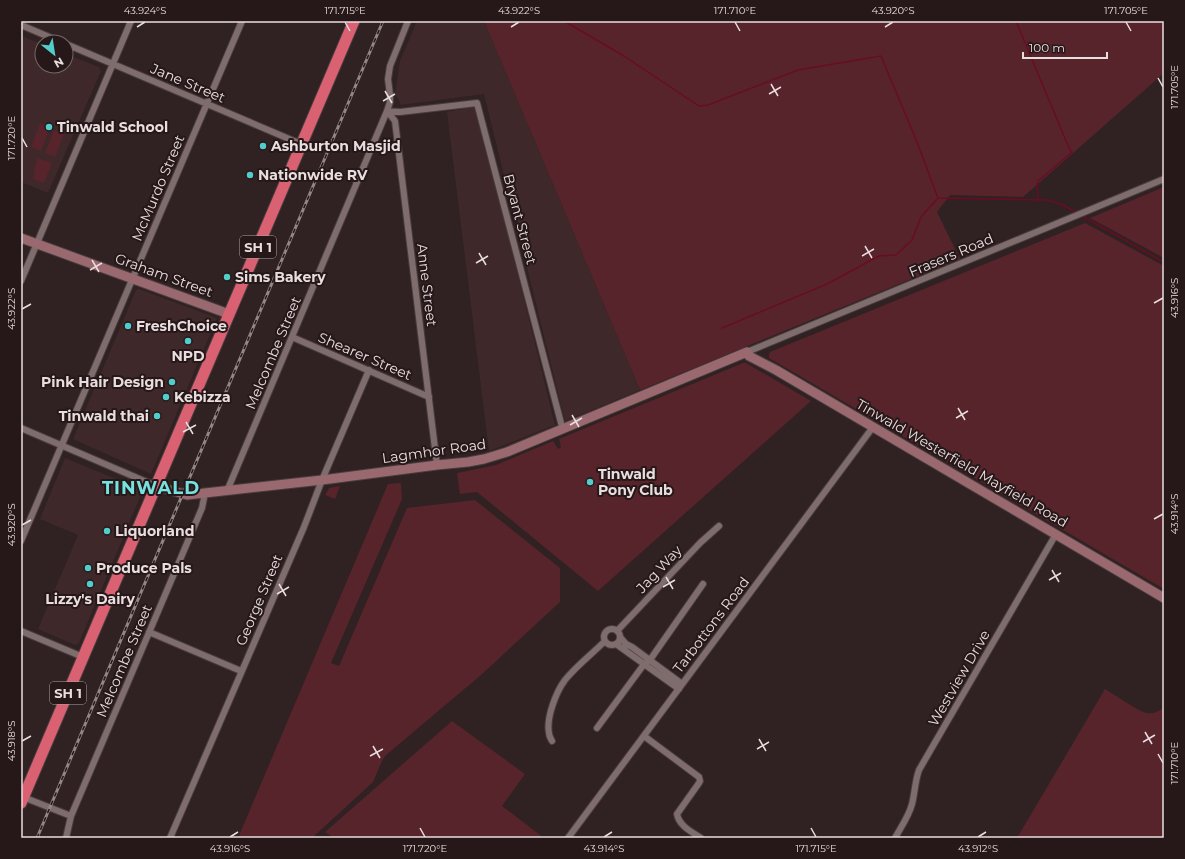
<svg xmlns="http://www.w3.org/2000/svg" width="1185" height="859" font-family="Montserrat,sans-serif">
<style>
.built{fill:#3e282a}
.green{fill:#57242b}
.lines{fill:none;stroke-linecap:round;stroke-linejoin:round}
.stream{stroke:#6a0c24;stroke-width:1.5}
.street-casing{stroke:#493d3e;stroke-width:8}
.secondary-casing{stroke:#493d3e;stroke-width:11}
.highway-casing{stroke:#493d3e;stroke-width:13}
.street{stroke:#7f6d6e;stroke-width:6}
.secondary{stroke:#9a696f;stroke-width:9}
.highway{stroke:#d96172;stroke-width:11}
.rail-casing{stroke:#928687;stroke-width:3}
.rail{stroke:#261719;stroke-width:1.5;stroke-dasharray:4.5;stroke-linecap:butt}
.ticks{fill:none;stroke:#e9dedf;stroke-width:1.5}
.poi-dot{fill:#53cdcb;stroke:#261719;stroke-width:1.5}
.labels{text-anchor:middle;stroke-width:4;stroke-linejoin:round;paint-order:stroke}
.shield{fill:#261719;stroke:#aea2a4;stroke-width:1}
.shield-label{font-size:13px;font-weight:bold;fill:#e9dedf}
.street-label{font-size:14px;fill:#e9dedf;stroke:#261719}
.poi-label{font-size:14px;font-weight:bold;fill:#e9dedf;stroke:#261719;text-anchor:start}
.district-label{font-size:18px;font-weight:bold;letter-spacing:1px;fill:#75e2e0;stroke:#261719}
.neatline{fill:none;stroke:#e9dedf;stroke-width:1.5}
.ticks-label{font-size:10px;text-anchor:middle;fill:#e9dedf}
</style>
<rect width="100%" height="100%" fill="#302122"/>
<!-- built -->
<path class="built" d="M417,21H484L640,390L565,421L484,94L401,105L397,97L395,94L400,61Z
M24,37L42,44V66H66V54L99,67L101,71L48,193L21,182V43Z
M471,107L477,108L555,425L489,451L447,112Z
M139,289L217,318L151,474L73,439L136,290Z
M65,458L143,490L79,643L75,645L38,629L78,535L40,519Z"/>
<!-- green -->
<path class="green" d="M484,21H1164V73L1023,197L950,195L937,212L960,259L640,390Z
M40,123L50,127L41,151L31,147Z
M54,130L64,134L55,157L45,153Z
M38,158L52,163L44,183L33,179L35,172L33,171Z
M1164,187V258L1090,218Z
M1085,223L1164,266V589L769,358V355L770,352Z
M743,363H746L811,401L598,591L477,492L460,494L457,473L496,465L553,441L558,449L561,447L559,439Z
M401,483L402,499L331,663L339,666L407,508L475,500L560,568V602L481,675L385,756L382,761L373,782L312,838H238L388,484Z
M340,486L335,499L325,495L329,488Z
M1105,689C1112,693 1141,713 1147,713C1153,714 1160,711 1164,707V838H1017Z
M452,721L525,774L502,806L544,838H334L325,832Z"/>
<g class="lines">
<!-- stream -->
<path class="stream" d="M564,21L624,56L699,106L708,105L798,70L881,56L917,142L938,198L1046,200L1061,204L1074,211
M1016,21L1069,148L1072,152L1038,181L1037,185L1038,200
M1084,217L1164,262
M722,328L827,284L879,256L896,255L912,240L921,217L938,198"/>
<!-- street casing -->
<g class="street-casing">
<path id="street" d="M21,25L61,42
M66,44L301,144
M387,111L400,112L477,103L561,423L563,428
M387,111L395,121L437,465
M21,281L131,21
M292,337L429,397
M747,352L1164,179
M21,428L156,486
M227,491L387,111L390,102V95L388,79L390,66L408,21
M21,541L242,21
M604 637a8 8 0 1 1 16 0a8 8 0 1 1-16 0Z
M21,631L83,657
M617,631L700,543L719,526
M149,632L241,671
M620,637L626,644L632,647L682,684
M616,644L679,689
M597,728L642,667L652,657L703,584
M644,736L699,777L700,781L699,783L677,814C679,826 692,832 701,838
M552,741C551,739 549,736 549,733C546,718 556,692 565,680C576,666 592,654 605,641
M23,797L71,816
M66,838L71,816L202,508L205,493
M170,838L304,527L322,480L369,370
M568,838L873,427
M895,838C901,827 909,816 912,804C915,792 915,781 919,770L1056,534"/>
</g>
<!-- secondary casing -->
<g class="secondary-casing">
<path id="secondary" d="M21,238L229,314
M156,486L187,495L322,480L437,465L468,462L484,459L507,452L747,352L749,356L776,370L1164,598"/>
</g>
<!-- highway casing -->
<g class="highway-casing">
<path id="highway" d="M21,803L354,21"/>
</g>
<!-- street -->
<use href="#street" class="street"/>
<!-- secondary -->
<use href="#secondary" class="secondary"/>
<!-- highway -->
<use href="#highway" class="highway"/>
<!-- rail casing -->
<g class="rail-casing">
<path id="rail" d="M37,838L383,21"/>
</g>
<!-- rail -->
<use href="#rail" class="rail"/>
</g>
<!-- ticks -->
<path class="ticks" d="M345,22L350,31M735,22L740,31M1126,22L1131,31M137,27L145,22M511,27L519,22M885,27L893,22M1158,78L1163,87M771,84L778,96M385,91L392,103M769,94L781,87M383,101L395,94M22,138L27,147M865,246L872,258M479,253L486,265M862,256L874,249M92,260L99,272M476,263L488,256M90,270L102,263M1154,303L1163,298M22,309L31,304M958,408L965,420M572,415L579,427M956,418L968,411M186,422L193,434M570,425L582,418M183,432L196,425M1154,519L1163,514M22,525L31,520M1052,570L1059,582M666,577L673,589M1049,580L1061,573M279,584L286,596M663,587L675,580M277,594L289,587M1145,732L1152,744M759,739L766,751M22,741L31,736M1143,742L1155,735M373,746L380,758M757,749L769,742M1158,754L1163,763M370,756L383,749M420,828L425,837M811,828L816,837M230,837L238,832M604,837L612,832M978,837L986,832"/>
<!-- markers -->
<g class="poi-dot">
<circle cx="49" cy="127" r="4"/>
<circle cx="263" cy="146" r="4"/>
<circle cx="250" cy="175" r="4"/>
<circle cx="227" cy="277" r="4"/>
<circle cx="128" cy="326" r="4"/>
<circle cx="188" cy="341" r="4"/>
<circle cx="172" cy="382" r="4"/>
<circle cx="166" cy="397" r="4"/>
<circle cx="157" cy="416" r="4"/>
<circle cx="590" cy="482" r="4"/>
<circle cx="107" cy="531" r="4"/>
<circle cx="88" cy="568" r="4"/>
<circle cx="90" cy="584" r="4"/>
</g>
<g class="labels">
<!-- shield labels -->
<g class="shield">
<rect x="240" y="236" width="36" height="22" rx="3"/>
<rect x="50" y="682" width="36" height="22" rx="3"/>
</g>
<g class="shield-label">
<text x="258" y="252">SH 1</text>
<text x="68" y="698">SH 1</text>
</g>
<!-- street labels -->
<g class="street-label">
<text transform="translate(188 83) rotate(23)" y="5">Jane Street</text>
<text transform="translate(158 188) rotate(-67)" y="5">McMurdo Street</text>
<text transform="translate(520 219) rotate(75)" y="5">Bryant Street</text>
<text transform="translate(951 255) rotate(-23)" y="5">Frasers Road</text>
<text transform="translate(164 275) rotate(20)" y="5">Graham Street</text>
<text transform="translate(427 285) rotate(83)" y="5">Anne Street</text>
<text transform="translate(273 353) rotate(-67)" y="5">Melcombe Street</text>
<text transform="translate(365 356) rotate(23)" y="5">Shearer Street</text>
<text transform="translate(434 451) rotate(-8)" y="5">Lagmhor Road</text>
<text transform="translate(962 463) rotate(30)" y="5">Tinwald Westerfield Mayfield Road</text>
<text transform="translate(659 569) rotate(-47)" y="5">Jag Way</text>
<text transform="translate(259 600) rotate(-67)" y="5">George Street</text>
<text transform="translate(711 625) rotate(-53)" y="5">Tarbottons Road</text>
<text transform="translate(124 661) rotate(-67)" y="5">Melcombe Street</text>
<text transform="translate(959 678) rotate(-60)" y="5">Westview Drive</text>
</g>
<!-- poi labels -->
<g class="poi-label">
<text x="57" y="132">Tinwald School</text>
<text x="271" y="151">Ashburton Masjid</text>
<text x="258" y="180">Nationwide RV</text>
<text x="235" y="282">Sims Bakery</text>
<text x="136" y="331">FreshChoice</text>
<text x="188" y="361" text-anchor="middle">NPD</text>
<text x="164" y="387" text-anchor="end">Pink Hair Design</text>
<text x="174" y="402">Kebizza</text>
<text x="149" y="421" text-anchor="end">Tinwald thai</text>
<text x="598" y="479">Tinwald<tspan x="598" dy="16">Pony Club</tspan></text>
<text x="115" y="536">Liquorland</text>
<text x="96" y="573">Produce Pals</text>
<text x="90" y="604" text-anchor="middle">Lizzy's Dairy</text>
</g>
<!-- district labels -->
<g class="district-label">
<text x="151" y="494">TINWALD</text>
</g>
</g>
<!-- border -->
<rect width="1185" height="859" fill="none" stroke="#261719" stroke-width="44"/>
<!-- north arrow -->
<g transform="translate(54 54) rotate(150)"><circle r="19" fill="#261719" stroke="#746768"/>
<path d="M0-3L7 15L0 10L-7 15Z" fill="#53cdcb"/>
<text y="-6" font-size="11" font-weight="bold" text-anchor="middle" fill="#e9dedf">N</text>
</g>
<!-- scale -->
<path d="M1023 52v6h84v-6" fill="none" stroke="#e9dedf" stroke-width="2"/>
<text x="1029" y="52" font-size="12" fill="#e9dedf" stroke="#261719" stroke-width="3" paint-order="stroke">100 m</text>
<rect x="22" y="22" width="1141" height="815" class="neatline"/>
<g class="ticks-label">
<text x="145" y="14">43.924°S</text>
<text x="345" y="14">171.715°E</text>
<text x="519" y="14">43.922°S</text>
<text x="735" y="14">171.710°E</text>
<text x="893" y="14">43.920°S</text>
<text x="1126" y="14">171.705°E</text>
<text transform="translate(1174 87) rotate(-90)" y="4">171.705°E</text>
<text transform="translate(11 138) rotate(-90)" y="4">171.720°E</text>
<text transform="translate(1174 298) rotate(-90)" y="4">43.916°S</text>
<text transform="translate(11 309) rotate(-90)" y="4">43.922°S</text>
<text transform="translate(1174 514) rotate(-90)" y="4">43.914°S</text>
<text transform="translate(11 525) rotate(-90)" y="4">43.920°S</text>
<text transform="translate(11 741) rotate(-90)" y="4">43.918°S</text>
<text transform="translate(1174 763) rotate(-90)" y="4">171.710°E</text>
<text x="230" y="852">43.916°S</text>
<text x="425" y="852">171.720°E</text>
<text x="604" y="852">43.914°S</text>
<text x="816" y="852">171.715°E</text>
<text x="978" y="852">43.912°S</text>
</g>
</svg>
